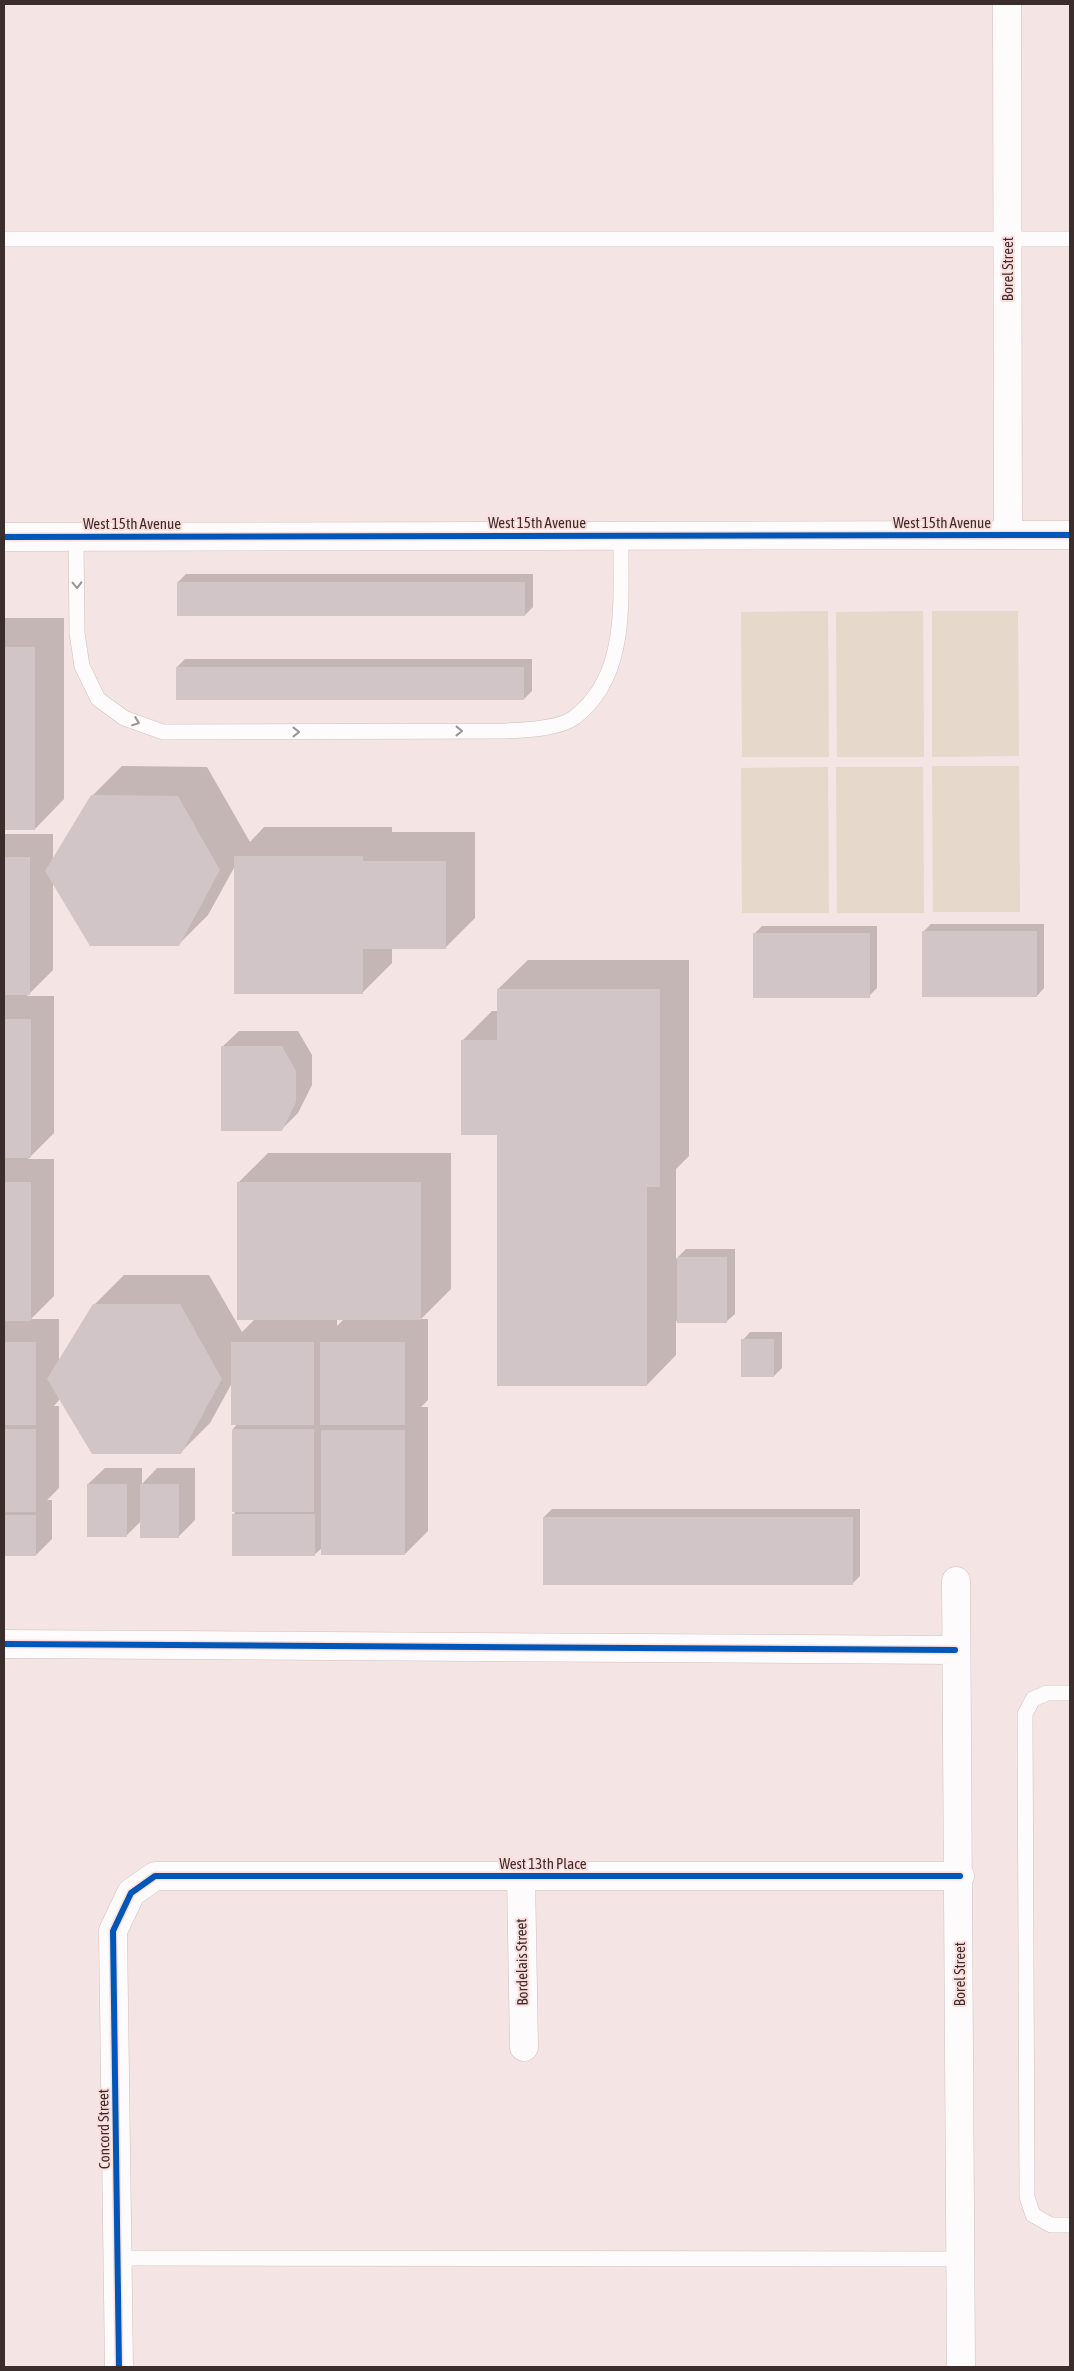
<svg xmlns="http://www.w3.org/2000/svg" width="1074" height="2371" font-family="'Asap Condensed',sans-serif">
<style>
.green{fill:#e6d8cb}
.shadow{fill:#0003;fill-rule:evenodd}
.building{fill:#d2c5c7}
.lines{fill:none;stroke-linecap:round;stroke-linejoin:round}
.service-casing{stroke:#d0c1c0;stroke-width:16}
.minor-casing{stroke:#d0c1c0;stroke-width:29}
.service{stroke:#fdfbfb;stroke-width:15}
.minor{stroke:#fdfbfb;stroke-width:28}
.cycleway-casing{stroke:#fbdedc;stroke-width:9}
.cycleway{stroke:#0057b8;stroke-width:6}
.oneway{stroke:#9c9494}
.labels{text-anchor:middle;stroke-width:4;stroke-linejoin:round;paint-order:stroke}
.street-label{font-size:15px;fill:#3b2d2c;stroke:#fbdedc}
</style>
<rect width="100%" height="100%" fill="#f4e4e3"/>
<!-- green -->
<path class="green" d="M828,611L829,757H742L741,612Z
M923,611L924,757H837L836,612Z
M932,611H1018L1019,756L932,757Z
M932,766H1019L1020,912H933Z
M828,767L829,913H742L741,768Z
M836,767H923L924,913H837Z"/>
<!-- shadow -->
<path class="shadow" d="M186,574H533V607L525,615L178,582Z
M4,618H64V799L35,829H4Z
M185,659H532V691L524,699L177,667Z
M122,766L207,767L250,842L264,827H392V832H475V918L445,948H392V963L362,993L235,866L208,915L178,945L53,882V970L27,996H54V1133L28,1159H54V1296L31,1319H59V1362L94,1305L124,1275H209L242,1332L255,1319L238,1183L268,1153H451V1289L421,1319H428V1400L421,1407H428V1531L405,1554L323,1547L314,1555L233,1515L236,1511L233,1429L238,1423L232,1383L210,1423L180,1453L60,1399L54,1406H59V1488L47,1500H52V1539L36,1555H4V834H53V860L92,796ZM337,1319H344L337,1326Z
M931,924H1044V988L1037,996L923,932Z
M762,926H877V988L869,996L754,934Z
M528,960H689V1156L676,1169V1259L686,1249H735V1314L727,1321H676V1355L647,1385L498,1134L462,1041L492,1011H498V989Z
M239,1031H298L312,1055V1085L298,1113L282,1129L222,1047Z
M750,1332H782V1368L774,1376L743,1340Z
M105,1468H142V1484L157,1468H195V1520L179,1536L141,1521L126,1536L88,1484Z
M552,1509H860V1576L852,1584L544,1517Z"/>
<!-- building -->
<path class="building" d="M177,582H525V616H177Z
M4,647H35V830H4Z
M176,667H524V700H176Z
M91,795L178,796L220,870L179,946H90L45,871Z
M234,856H363V861H446V949H363V994H234Z
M4,857H30V995H4Z
M922,931H1037V997H922Z
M753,933H870V998H753Z
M497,989H660V1187H647V1386H497V1135H461V1040H497Z
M4,1019H31V1158H4Z
M221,1046H282L296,1071V1102L282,1131H221Z
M4,1182H31V1321H4Z
M237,1182H421V1320H237Z
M677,1257H727V1323H677Z
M93,1304H180L222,1379L181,1454H92L47,1379Z
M741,1339H774V1377H741Z
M4,1342H36V1425H4Z
M231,1342H314V1425H231Z
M320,1342H405V1425H320Z
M4,1429H36V1512H4Z
M232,1429H314V1512H232Z
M321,1430H405V1555H321Z
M87,1484H127V1537H87Z
M140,1484H179V1538H140Z
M232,1514H315V1556H232Z
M4,1515H36V1556H4Z
M543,1517H853V1585H543Z"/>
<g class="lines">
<!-- service casing -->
<g class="service-casing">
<path id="service" d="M4,239H1070
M76,536L77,633L82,666L98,699L124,718L163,732L505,731C524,730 560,729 575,717C630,675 620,597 621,536
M1070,1693H1047L1033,1699L1025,1714L1027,2197L1033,2215L1051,2225H1070
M119,2258L961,2259"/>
</g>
<!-- minor casing -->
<g class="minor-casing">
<path id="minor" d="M1007,4L1008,535
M4,537L1070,535
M956,1581L961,2367
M4,1644L955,1650
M521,1876L524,2047
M119,2367L113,1931L131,1893L155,1876H960"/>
</g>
<!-- service -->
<use href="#service" class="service"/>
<!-- minor -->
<use href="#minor" class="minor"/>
<!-- cycleway casing -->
<g class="cycleway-casing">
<path id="cycleway" d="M4,537L1070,535
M4,1644L955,1650
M119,2367L113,1931L131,1893L155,1876H960"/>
</g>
<!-- cycleway -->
<use href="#cycleway" class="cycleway"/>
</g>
<!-- one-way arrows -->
<defs><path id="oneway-chevron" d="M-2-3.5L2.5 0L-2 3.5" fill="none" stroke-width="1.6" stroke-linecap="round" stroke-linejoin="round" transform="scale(1.25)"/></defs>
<g class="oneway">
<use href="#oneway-chevron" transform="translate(77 585) rotate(89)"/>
<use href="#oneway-chevron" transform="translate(136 722) rotate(21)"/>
<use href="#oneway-chevron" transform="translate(459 731)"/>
<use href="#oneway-chevron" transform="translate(296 732)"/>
</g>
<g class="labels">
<!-- street labels -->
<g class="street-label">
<text transform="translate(1008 269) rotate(-90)" y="5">Borel Street</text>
<text x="537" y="528">West 15th Avenue</text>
<text x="942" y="528">West 15th Avenue</text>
<text x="132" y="529">West 15th Avenue</text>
<text x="543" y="1869">West 13th Place</text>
<text transform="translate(522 1962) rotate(-91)" y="5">Bordelais Street</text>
<text transform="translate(960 1974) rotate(-90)" y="5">Borel Street</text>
<text transform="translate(104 2129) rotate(-91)" y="5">Concord Street</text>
</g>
</g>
<!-- border -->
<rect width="1074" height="2371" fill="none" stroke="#3b2d2c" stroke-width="10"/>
</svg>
